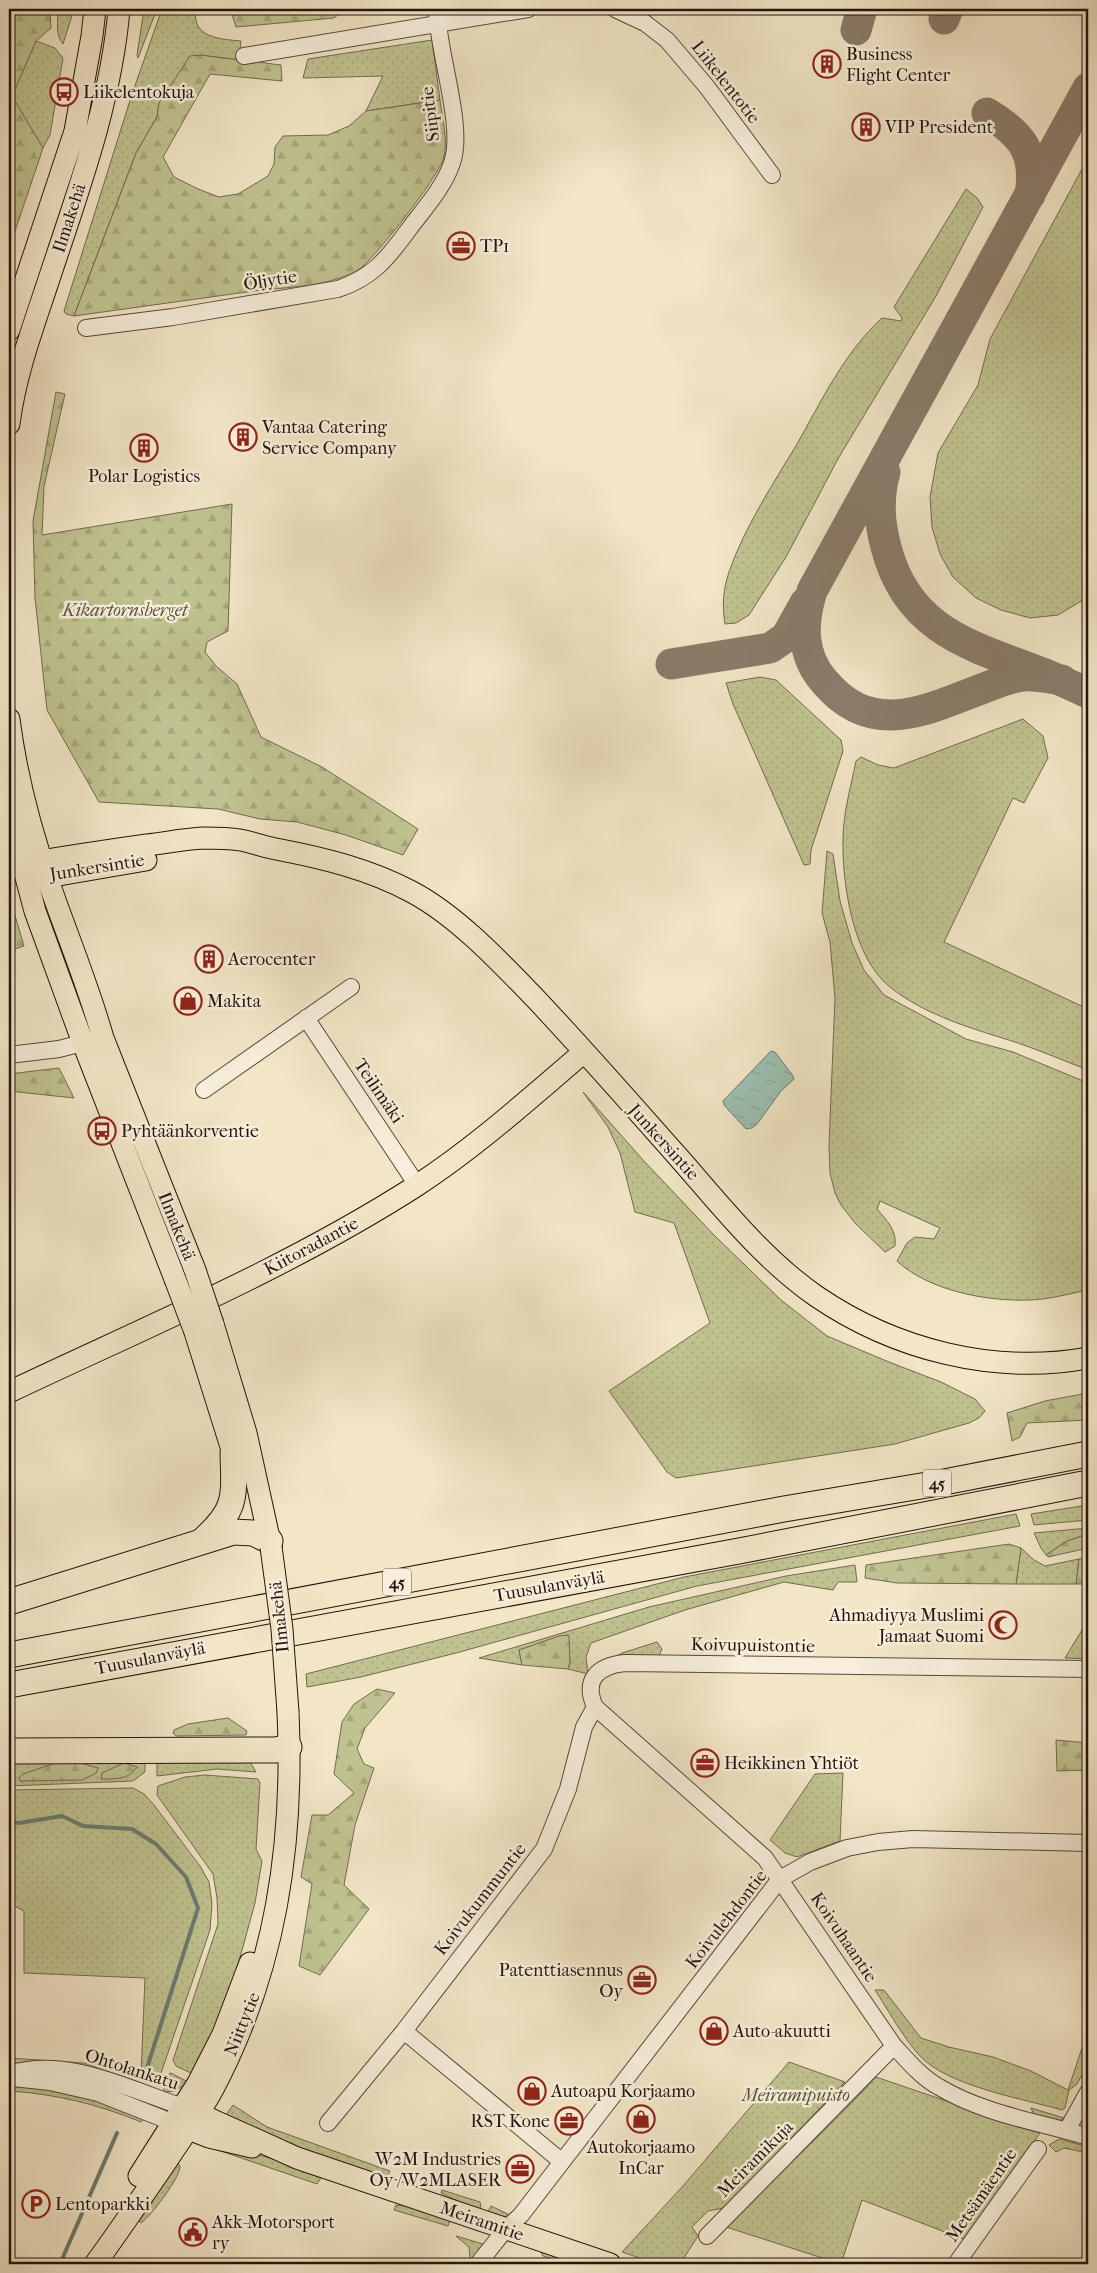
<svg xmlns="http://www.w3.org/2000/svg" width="1097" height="2273" font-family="'IM FELL French Canon',serif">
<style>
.grass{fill:url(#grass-dots);stroke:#716b4f}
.forest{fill:url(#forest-firs);stroke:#716b4f}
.water{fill:url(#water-ripples);stroke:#6b7b6f}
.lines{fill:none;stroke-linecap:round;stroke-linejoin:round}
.stream{stroke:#6b7b6f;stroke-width:4}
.taxiway{stroke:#8a7c6a;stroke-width:31}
.minor-casing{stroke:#56483c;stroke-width:18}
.major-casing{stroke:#22130d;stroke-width:23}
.highway-casing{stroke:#22130d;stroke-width:27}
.minor{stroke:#f7efdb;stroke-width:16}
.major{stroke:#f2e6c7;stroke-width:21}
.highway{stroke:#f2e6c7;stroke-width:25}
.major-bridge-casing{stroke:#22130d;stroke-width:23;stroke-linecap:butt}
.major-bridge{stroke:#f2e6c7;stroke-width:21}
.labels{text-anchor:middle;stroke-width:5;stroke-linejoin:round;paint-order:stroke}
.shield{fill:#f7efdb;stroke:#62554b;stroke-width:1}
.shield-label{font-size:16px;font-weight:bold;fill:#22130d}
.poi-label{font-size:18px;fill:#22130d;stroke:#f7efdb;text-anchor:start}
.street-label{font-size:18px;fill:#22130d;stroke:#f7efdb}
.park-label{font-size:18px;font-style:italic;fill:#59513b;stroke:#f7efdb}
</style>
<defs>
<pattern id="grass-dots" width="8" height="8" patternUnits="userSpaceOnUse" patternTransform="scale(1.25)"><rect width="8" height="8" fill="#c0c391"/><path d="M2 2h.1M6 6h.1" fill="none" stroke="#a5a77c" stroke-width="1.8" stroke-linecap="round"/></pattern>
<pattern id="forest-firs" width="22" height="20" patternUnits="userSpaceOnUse" patternTransform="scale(1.25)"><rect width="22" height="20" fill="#c0c391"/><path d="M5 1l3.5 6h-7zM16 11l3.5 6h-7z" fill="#a5a77c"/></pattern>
<pattern id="water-ripples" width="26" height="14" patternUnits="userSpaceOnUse" patternTransform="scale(1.25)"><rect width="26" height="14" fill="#9cc0b1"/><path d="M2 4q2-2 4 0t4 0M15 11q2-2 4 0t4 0" fill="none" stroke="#86a497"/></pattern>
</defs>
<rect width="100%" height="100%" fill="#f2e6c7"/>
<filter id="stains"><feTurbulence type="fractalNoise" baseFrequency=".004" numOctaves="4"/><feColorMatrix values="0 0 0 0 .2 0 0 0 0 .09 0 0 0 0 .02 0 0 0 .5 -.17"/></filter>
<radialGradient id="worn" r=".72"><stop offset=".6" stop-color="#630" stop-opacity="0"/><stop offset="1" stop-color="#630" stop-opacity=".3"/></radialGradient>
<!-- grass -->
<path class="grass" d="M58,9H74L63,44C55,36 58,19 58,9Z
M144,9H157L138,58L137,55Z
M162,9H196C191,38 220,39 241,41L239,60L200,55L159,103L157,117L136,153L74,316L66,314L64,311L132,94Z
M432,40L440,100L366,111L383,76L303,78L308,59Z
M36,41L55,48L63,58L50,135L43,148L11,96Z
M1088,158V597L1058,615L1030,618L1001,610L976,598L953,577L940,554L932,527L930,497L938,453L978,385L990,339Z
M966,189L977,198L983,207L936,296L839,457L786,557L749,615L736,623L725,624C722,605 723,590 729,572C744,528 773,484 797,444C822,400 844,353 882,318L901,321L902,318L894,307Z
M760,677L776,680L841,740L843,751L811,850L810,864L804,865L733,704L726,683Z
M1023,719L1043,736L1048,758L1024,803L1013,798L944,942L1088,1009V1070C1065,1061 1041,1051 1018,1043C974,1029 926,1016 890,987C853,958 842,884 843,839C843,814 851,786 856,761L861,757L878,765L894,768Z
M827,851L833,854L840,901L852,943L864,970L884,995L966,1039L1013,1052L1088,1083V1290C1073,1293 1058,1297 1043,1299C998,1304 931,1293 897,1261L907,1243L915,1237L934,1239L940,1228L880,1201L877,1209C887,1221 897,1230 895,1246L885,1252L855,1223L841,1205L835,1193L830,1173L829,1145L835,998L830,942L822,913Z
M583,1092L643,1160L714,1235L781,1300L827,1336L889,1362L941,1382L975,1399L985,1411L979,1418L969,1423L895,1444L676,1478L667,1472L609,1391L710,1323L674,1223L635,1212L620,1153L608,1127Z
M1088,1505V1520L1034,1525L1031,1514Z
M1016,1514L1020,1526L697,1586L456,1653L361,1677L307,1687L306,1674L684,1577Z
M1088,1528V1534L1067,1541L1046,1555L1041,1548L1034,1533Z
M1021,1548L1034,1560L1045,1566L1079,1559L1076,1584H1016Z
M855,1565L857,1582H838L833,1590L784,1582L685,1610L591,1643L586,1657L588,1674L568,1669L570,1662L568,1635L519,1650L522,1665L479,1658L649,1607L786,1576Z
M1088,1620V1659L1065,1658Z
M657,1642L662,1649L659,1656L609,1660L622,1653Z
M9,1757H145V1772L133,1781L9,1786Z
M157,1758L249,1760L256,1772L217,1769L157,1776Z
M843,1773L840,1841L797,1857L785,1853L770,1840L815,1774Z
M205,1775L258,1779L260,1783L256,1849L262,1861L255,1903L239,1961L217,2026L193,2074L176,2066L173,2060L218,1924L217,1898L213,1874L157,1795L158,1786L185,1777Z
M133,1788L144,1794L154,1805L200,1866L209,1882L212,1903L210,1930L161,2073L156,2079L141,2075L145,1978L24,1973V1911L9,1903V1790Z
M875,1990H884L921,2038L949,2047L993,2057L1031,2071L1068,2090L1088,2030V2064L1077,2084L1069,2090L1065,2108L1062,2110C1023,2099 961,2088 929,2064C909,2049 889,2011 875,1990Z
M9,2058L84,2063L152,2087L64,2065L9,2064Z
M789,2062L845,2082L724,2208L708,2211L692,2227L698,2236L680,2264H657L622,2252L683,2186Z
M171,2073L188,2082L176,2091L163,2092L169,2074Z
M876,2077L1040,2133L998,2194L963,2239L862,2200L841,2264L726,2227C776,2176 828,2129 876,2077Z
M9,2086L49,2089L83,2096L144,2119L141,2122C97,2104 56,2094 9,2091Z
M233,2105L267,2127L390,2171L388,2175L373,2174L282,2143L226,2115Z
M1031,2108L1064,2118L1059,2121L1034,2115Z
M1059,2139L1088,2147V2153L1064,2148L1056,2152L1049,2145Z
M219,2144L284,2162L322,2176L317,2184L212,2148Z
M177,2162L180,2166C181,2177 150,2217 141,2223L139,2221Z
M442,2190L480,2202L481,2206L479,2211L441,2193Z
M396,2205L425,2209L451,2217L448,2226L394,2210Z
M491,2206L510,2215L502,2217L487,2214Z
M456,2236L483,2244L473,2264H467L470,2259L469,2247Z
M541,2252L587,2264H567L543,2256Z"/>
<!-- forest -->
<path class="forest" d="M9,9H50L51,28L36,41L12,96L43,148L9,249Z
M233,9H345L334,18L236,27L231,11Z
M200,55L281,65L282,81L210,74L163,157L174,177L198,189L219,197L238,194L268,176L274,164L275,147L283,136L328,135L349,126L366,111L440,100C442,118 449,141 443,160C437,178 374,260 358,270C328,287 287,287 254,291C194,299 134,308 74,316L136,153L157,117L159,103L190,56Z
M56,392L65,394L44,486L42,535L232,504L228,631L207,642L205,652L216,666L237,684L261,737L322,767L418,829L403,855L346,835L297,822L260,819L218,809L99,802L47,710L35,598L33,521Z
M9,895L24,946L9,951Z
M59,1068L74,1098L9,1091V1074Z
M1088,1393V1420L1027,1423L1020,1437L1012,1441L1007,1413L1045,1401Z
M1088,1534V1548L1048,1557L1046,1555L1067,1541Z
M1009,1544L1021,1548L1016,1584L897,1583L865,1578L866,1565Z
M1088,1557V1584H1076L1079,1559Z
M569,1635L570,1662L568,1669L522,1665L519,1650L559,1636Z
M377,1689L395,1693L365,1728L357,1749L364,1764L374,1768L355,1825L344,1885L369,1909L320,1975L299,1966L312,1884L301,1877L312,1815H328L354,1793L334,1774L342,1722L354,1704Z
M228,1718L247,1731L246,1735L176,1736L173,1733L174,1730L188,1724Z
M1056,1740L1088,1743V1770L1057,1771Z
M67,1759L98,1768L96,1773L82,1780L20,1781L19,1778L23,1774Z
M124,1763L137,1767C128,1780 115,1779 101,1779L102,1773Z"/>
<!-- water -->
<path class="water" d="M771,1051L775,1052L793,1076L794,1079L781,1091L757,1124L752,1128L746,1129L724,1105L723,1101Z"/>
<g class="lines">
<!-- stream -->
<path class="stream" d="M9,1822L19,1823L62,1816L83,1826L132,1829L156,1844L186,1877L198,1908L147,2068
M60,2264L117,2133"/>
<!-- taxiway -->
<path class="taxiway" d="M944,19L948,9
M856,30L862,9
M987,113C1022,134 1037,153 1030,195
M885,472C878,497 879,522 886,547C906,626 964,644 1032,669C1052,676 1070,685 1088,693
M671,664L770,648L786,637L805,603
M1062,680C1049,678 1036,675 1024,676C1010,677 997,683 984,688C926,710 872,739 824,681C801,655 802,623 812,591L1088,88"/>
<!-- minor casing -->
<g class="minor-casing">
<path id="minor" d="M615,9L645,23L667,40L707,87L772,175
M244,56L528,9
M86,328L173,317L338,289C372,278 388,258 409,229C424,209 444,187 452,163C465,126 437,51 437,9
M306,1018L417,1185
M9,1055L59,1049L94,1040
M204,1090L351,987
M595,1707L765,1858L894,2046C908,2061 921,2077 939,2087C984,2114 1039,2122 1088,2137
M404,2031L561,2161
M9,2074C68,2056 128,2089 183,2107
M13,2078L50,2082L98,2093L174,2123
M328,2123L404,2031L544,1849L568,1789L584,1727L595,1707C583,1680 597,1666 625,1663L1088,1669
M1067,2130L1088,2092
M707,2236L894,2046
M478,2264L505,2230L521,2215L780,1879L810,1862L847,1848L878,1842L913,1839L1088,1843
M956,2264L1038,2149"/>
</g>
<!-- major casing -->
<g class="major-casing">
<path id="major" d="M9,330L75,131L92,36L95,9
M9,424C15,376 32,330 47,285C77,194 111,104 119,9
M9,719C16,774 31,831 49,883C67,935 88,985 103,1038L195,1270
M9,814L35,911L83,1043L175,1279
M25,873L42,861C77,855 112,850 147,845C165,843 184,839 203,838C214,838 228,838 240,840C252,842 264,847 276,849C323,858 369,869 412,892C457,916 499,961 534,997C584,1050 632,1105 680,1159C722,1207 763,1259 816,1296C895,1350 994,1375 1088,1358
M33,875L47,877L146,860
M213,1324L246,1433L271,1547
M195,1332L233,1453L240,1469
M9,1392C146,1327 288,1268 416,1186C476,1147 530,1098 584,1052
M186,2108L297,2158L610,2264
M176,2124L209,2137L252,2147
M139,2176L198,2083L223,2034L250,1963
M95,2264C120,2230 144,2194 168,2159C183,2136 200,2113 213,2089C276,1970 294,1845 288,1712"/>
</g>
<!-- highway casing -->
<g class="highway-casing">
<path id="highway" d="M203,1540C238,1509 234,1496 233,1453
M9,1602L233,1532L253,1533L270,1541
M9,1655L784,1509L939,1483L1088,1454
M9,1685L739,1551L1088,1483
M9,1751L276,1750L289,1747"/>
</g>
<!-- minor -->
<use href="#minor" class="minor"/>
<!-- major -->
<use href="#major" class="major"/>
<!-- highway -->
<use href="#highway" class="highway"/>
<!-- major-bridge casing -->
<g class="major-bridge-casing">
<path id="major-bridge" d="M195,1270L213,1324
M175,1279L195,1332
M271,1547L282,1629L288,1712"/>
</g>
<!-- major-bridge -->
<use href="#major-bridge" class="major-bridge"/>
</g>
<!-- icons -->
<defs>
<g id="building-ring" transform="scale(1.4375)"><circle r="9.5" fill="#f7efdb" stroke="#8f2418" stroke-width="1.5"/><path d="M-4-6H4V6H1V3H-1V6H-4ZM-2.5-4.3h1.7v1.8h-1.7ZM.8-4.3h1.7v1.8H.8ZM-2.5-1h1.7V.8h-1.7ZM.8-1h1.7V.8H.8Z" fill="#8f2418"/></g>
<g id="bus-ring" transform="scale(1.4375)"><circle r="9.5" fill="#f7efdb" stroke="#8f2418" stroke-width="1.5"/><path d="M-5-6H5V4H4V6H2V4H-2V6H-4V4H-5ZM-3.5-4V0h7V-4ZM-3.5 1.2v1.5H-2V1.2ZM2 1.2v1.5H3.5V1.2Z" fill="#8f2418"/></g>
<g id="office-ring" transform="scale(1.4375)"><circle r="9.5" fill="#f7efdb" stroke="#8f2418" stroke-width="1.5"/><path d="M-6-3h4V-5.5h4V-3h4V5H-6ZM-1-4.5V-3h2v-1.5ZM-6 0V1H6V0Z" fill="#8f2418"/></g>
<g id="shop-ring" transform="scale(1.4375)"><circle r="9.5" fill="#f7efdb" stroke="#8f2418" stroke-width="1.5"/><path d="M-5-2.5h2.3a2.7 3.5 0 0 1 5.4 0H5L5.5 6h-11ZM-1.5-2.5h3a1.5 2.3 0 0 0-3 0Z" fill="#8f2418"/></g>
<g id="mosque-ring" transform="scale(1.4375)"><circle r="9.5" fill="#f7efdb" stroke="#8f2418" stroke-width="1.5"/><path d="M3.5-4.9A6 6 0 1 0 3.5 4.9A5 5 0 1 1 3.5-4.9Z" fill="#8f2418"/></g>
<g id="parking-ring" transform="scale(1.4375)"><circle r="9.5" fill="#f7efdb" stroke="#8f2418" stroke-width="1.5"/><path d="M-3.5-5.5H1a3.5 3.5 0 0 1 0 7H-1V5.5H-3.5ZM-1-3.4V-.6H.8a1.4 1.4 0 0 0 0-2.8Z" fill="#8f2418"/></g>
<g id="civic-ring" transform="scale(1.4375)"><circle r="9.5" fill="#f7efdb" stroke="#8f2418" stroke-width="1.5"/><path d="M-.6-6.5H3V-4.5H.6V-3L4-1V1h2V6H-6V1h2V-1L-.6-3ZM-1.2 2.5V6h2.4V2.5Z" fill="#8f2418"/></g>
</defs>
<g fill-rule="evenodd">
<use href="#building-ring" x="827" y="64"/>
<use href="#bus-ring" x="64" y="92"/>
<use href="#building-ring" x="866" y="127"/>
<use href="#office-ring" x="461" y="246"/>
<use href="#building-ring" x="243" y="437"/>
<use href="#building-ring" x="144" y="448"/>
<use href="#building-ring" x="209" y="959"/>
<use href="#shop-ring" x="188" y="1001"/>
<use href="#bus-ring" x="102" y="1131"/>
<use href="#mosque-ring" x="1003" y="1625"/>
<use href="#office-ring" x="705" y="1763"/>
<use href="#office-ring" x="642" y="1980"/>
<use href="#shop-ring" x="714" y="2031"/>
<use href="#shop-ring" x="532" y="2091"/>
<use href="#shop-ring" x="641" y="2119"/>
<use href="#office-ring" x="569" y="2121"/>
<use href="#office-ring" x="520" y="2169"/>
<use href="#parking-ring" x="36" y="2204"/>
<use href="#civic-ring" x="193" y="2232"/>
</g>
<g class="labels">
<!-- shield labels -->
<g class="shield">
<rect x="923" y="1469.5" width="28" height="27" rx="4"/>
<rect x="383" y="1568.5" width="28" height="27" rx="4"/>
</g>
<g class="shield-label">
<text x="937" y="1489">45</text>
<text x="397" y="1588">45</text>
</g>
<!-- poi labels -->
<g class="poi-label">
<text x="846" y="60">Business<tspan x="846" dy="21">Flight Center</tspan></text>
<text x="83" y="98">Liikelentokuja</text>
<text x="885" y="133">VIP President</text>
<text x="480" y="252">TP1</text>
<text x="262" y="433">Vantaa Catering<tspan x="262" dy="21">Service Company</tspan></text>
<text x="144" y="482" text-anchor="middle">Polar Logistics</text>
<text x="228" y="965">Aerocenter</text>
<text x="207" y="1007">Makita</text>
<text x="121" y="1137">Pyhtäänkorventie</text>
<text x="984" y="1621" text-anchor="end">Ahmadiyya Muslimi<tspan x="984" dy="21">Jamaat Suomi</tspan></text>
<text x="724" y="1769">Heikkinen Yhtiöt</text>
<text x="623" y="1976" text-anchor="end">Patenttiasennus<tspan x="623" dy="21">Oy</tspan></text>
<text x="733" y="2037">Auto-akuutti</text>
<text x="551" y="2097">Autoapu Korjaamo</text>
<text x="550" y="2127" text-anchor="end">RST Kone</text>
<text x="641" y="2153" text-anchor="middle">Autokorjaamo<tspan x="641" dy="21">InCar</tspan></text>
<text x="501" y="2165" text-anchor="end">W2M Industries<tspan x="501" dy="21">Oy /W2MLASER</tspan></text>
<text x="55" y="2210">Lentoparkki</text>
<text x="212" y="2228">Akk-Motorsport<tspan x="212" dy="21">ry</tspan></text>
</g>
<!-- street labels -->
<g class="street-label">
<text transform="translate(726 82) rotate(52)" y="6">Liikelentotie</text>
<text transform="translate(430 114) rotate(-97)" y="6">Siipitie</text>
<text transform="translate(69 218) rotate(-72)" y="6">Ilmakehä</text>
<text transform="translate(270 280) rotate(-9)" y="6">Öljytie</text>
<text transform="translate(97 867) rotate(-9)" y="6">Junkersintie</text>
<text transform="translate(379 1091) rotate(56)" y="6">Teilimäki</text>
<text transform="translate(664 1142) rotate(48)" y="6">Junkersintie</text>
<text transform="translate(177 1226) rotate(68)" y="6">Ilmakehä</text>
<text transform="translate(311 1246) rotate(-28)" y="6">Kiitoradantie</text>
<text transform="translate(549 1586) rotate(-10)" y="6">Tuusulanväylä</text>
<text transform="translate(279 1617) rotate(-96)" y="6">Ilmakehä</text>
<text transform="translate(753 1645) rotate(1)" y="6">Koivupuistontie</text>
<text transform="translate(150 1658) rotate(-11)" y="6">Tuusulanväylä</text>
<text transform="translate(480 1899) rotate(-52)" y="6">Koivukummuntie</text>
<text transform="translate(726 1919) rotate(-52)" y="6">Koivulehdontie</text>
<text transform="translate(844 1937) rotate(56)" y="6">Koivuhaantie</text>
<text transform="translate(242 2024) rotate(-68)" y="6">Niittytie</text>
<text transform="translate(132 2069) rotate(18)" y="6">Ohtolankatu</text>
<text transform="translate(755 2159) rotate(-45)" y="6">Meiramikuja</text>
<text transform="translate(981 2195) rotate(-55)" y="6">Metsämäentie</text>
<text transform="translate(482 2221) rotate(19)" y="6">Meiramitie</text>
</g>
<!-- park labels -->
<g class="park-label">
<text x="125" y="616">Kikartornsberget</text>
<text x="796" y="2101">Meiramipuisto</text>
</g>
</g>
<!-- margin -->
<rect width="1097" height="2273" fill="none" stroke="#f2e6c7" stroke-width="30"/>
<rect x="10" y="10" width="1077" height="2253" fill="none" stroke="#22130d" stroke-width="2.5"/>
<rect x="15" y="15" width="1067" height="2243" fill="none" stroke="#22130d"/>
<rect width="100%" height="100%" filter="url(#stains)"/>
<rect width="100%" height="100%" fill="url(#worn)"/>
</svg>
